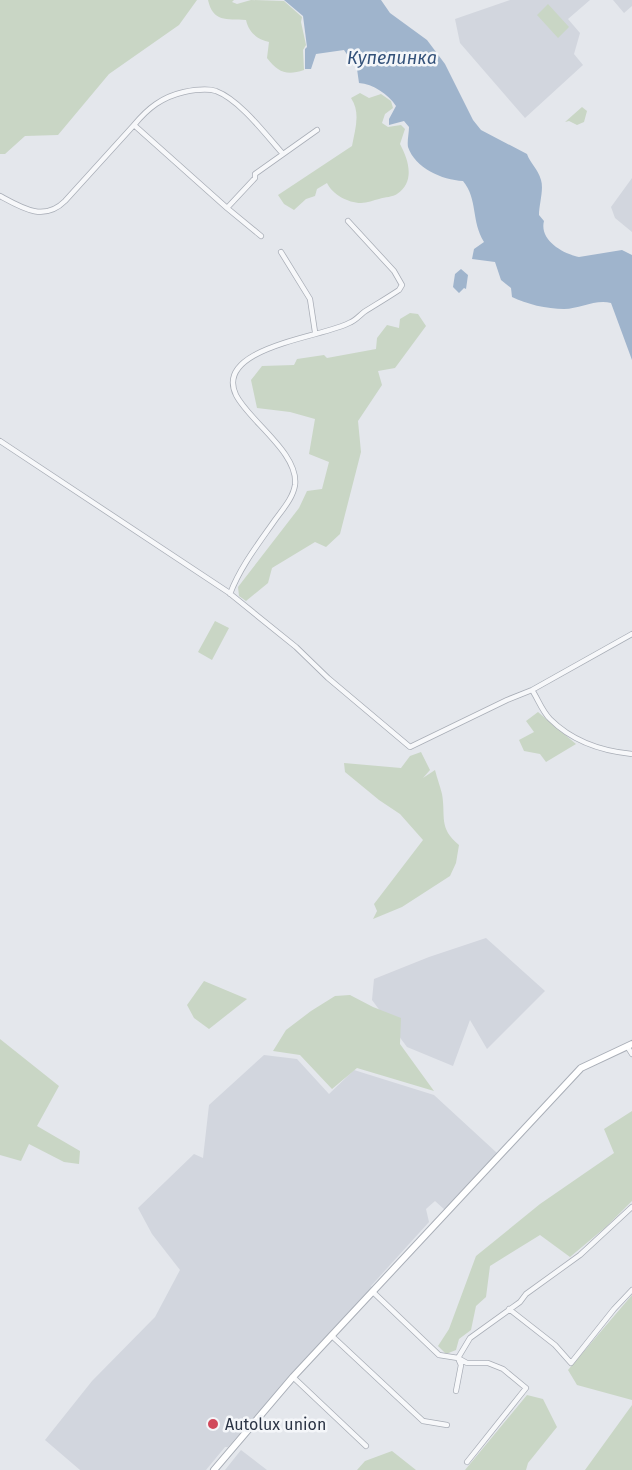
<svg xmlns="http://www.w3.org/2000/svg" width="632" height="1470" font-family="'Fira Sans',sans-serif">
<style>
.built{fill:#d2d6de}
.green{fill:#c9d6c5}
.water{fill:#9fb4cc}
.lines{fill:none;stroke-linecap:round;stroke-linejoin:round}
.street-casing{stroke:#a9aeb7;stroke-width:6}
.secondary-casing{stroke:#a9aeb7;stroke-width:8}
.street{stroke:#f7f8fa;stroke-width:4.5}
.secondary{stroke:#fff;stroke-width:6}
.poi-dot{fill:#d1495b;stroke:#f4f6f9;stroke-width:2}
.labels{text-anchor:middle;stroke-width:5;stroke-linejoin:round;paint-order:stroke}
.poi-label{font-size:16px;fill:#2b3445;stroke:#f4f6f9;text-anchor:start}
.water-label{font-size:18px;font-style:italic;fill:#34527a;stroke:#f4f6f9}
</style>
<rect width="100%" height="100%" fill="#e4e7ec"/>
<!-- built -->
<path class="built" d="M510,0H590L568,19L580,33L574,54L583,65L525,118L460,43L455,19Z
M613,0H632V6L624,13Z
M632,178V232L615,218L611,207Z
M486,938L545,991L487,1049L470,1020L453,1066L407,1047L372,1000L374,979L429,957Z
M264,1055L297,1059L329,1094L354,1070L434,1095L497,1153L445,1210L435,1201L426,1209L429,1222L371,1286L373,1289L299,1367L228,1447H225L206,1470H80L45,1440L92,1381L155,1317L180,1270L152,1234L138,1208L194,1154L203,1158L209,1105Z
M241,1450L267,1470H225Z"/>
<!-- green -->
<path class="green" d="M0,0H197L179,25L109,74L58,135L25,136L5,154H0Z
M208,0H234L232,2L237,4L251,0L284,1L302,17L301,22L306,45L303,50L304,70C286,76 278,72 267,58L269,42C257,39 249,33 246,20C226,19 213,22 208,0Z
M548,4L569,27L558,38L537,15Z
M360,93L369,98L381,94L391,101L393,108L385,114L382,123L388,127L401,125L405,129L400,144C408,159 416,181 397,194C393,197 385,197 379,199C374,200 367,203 361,203C348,203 332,194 327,183L317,189L315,196L306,199L294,210L284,204L278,195L352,146C355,129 361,113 351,98Z
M582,107L587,111L584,122L577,125L569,121L565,122Z
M410,313L418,314L426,326L395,368L378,371L382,385L358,421L361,452L340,534L326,547L315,542L272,568L268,583L246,601L239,596L238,587L299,508L307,491L322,489L329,462L309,454L315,419L290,412L257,408L251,380L262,366L294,365L297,359L324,355L327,358L376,349L377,338L387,325L399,328L400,319Z
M215,621L229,628L212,660L198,652Z
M538,712L576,744L546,762L540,754L524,751L519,740L534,732L526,721Z
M421,752L430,770L423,778L435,770C437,778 440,786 442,794C446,816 438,828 459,845L456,863L450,876L402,907L373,919L377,911L374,904L423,840L400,814L379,800L345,772L344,763L401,768L410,756Z
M204,981L247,999L209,1029L194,1018L187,1005Z
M350,995L373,1007L401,1018L400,1044L434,1091L357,1068L332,1089L300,1055L273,1051L286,1030L311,1011L335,996Z
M0,1039L59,1086L37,1126L80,1151L79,1164L64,1162L29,1144L21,1161L0,1155Z
M632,1111V1201L607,1226L570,1257L540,1235L490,1266L486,1297L476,1306L471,1330L459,1339L456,1350L446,1354L438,1346L449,1329L476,1256L540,1204L614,1153L604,1129Z
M632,1295V1400L577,1385L568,1370Z
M527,1395L543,1399L557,1427L528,1463L526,1470H465Z
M632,1405V1470H585Z
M392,1451L416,1470H357L365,1461Z"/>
<!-- water -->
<path class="water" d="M284,0H381L390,13L427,40L445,64L473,120L481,130L527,154C530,163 538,169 541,180C544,190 539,204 539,215L544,221C539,240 563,254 579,257L622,250L632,255V360L611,303C595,299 580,309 564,309C547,309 526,304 512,297L511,288L501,280L495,262L472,259L474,249L484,242C471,221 478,199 463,181C442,180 415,168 408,147C407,141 409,133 409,127L404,121L389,125V119L396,106C388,94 373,84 359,83L357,69L344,50L316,54L311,69H305V49L307,47L303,16Z
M461,269L468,275L466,289L464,288L459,293L453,287L455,274Z"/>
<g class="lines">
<!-- street casing -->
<g class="street-casing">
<path id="street" d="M134,125C148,108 162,97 184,92C194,90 206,88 216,91C240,100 266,135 283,154
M0,196C22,208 44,222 65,201L134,125L227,208
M261,236L227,208L255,178V174L317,130
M281,252L310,299L315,332
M0,441L228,592L296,647L328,678L410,747L507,700L532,690L632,634
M230,594C240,567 259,543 275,520C283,509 293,498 295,485C299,453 249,421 236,395C213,347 324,337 349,323C355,321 359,316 364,312C375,305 387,298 399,290L402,285L394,271L348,221
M532,690C538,699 542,711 550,719C573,742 601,751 632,754
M627,1046L632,1054
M373,1292L439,1355L458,1358L467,1363H488L503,1369L526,1388L467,1462
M509,1309L555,1345L571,1363L614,1309L632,1290
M332,1336L423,1421L447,1425
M293,1377L366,1446
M456,1391L461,1365L458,1358L470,1338L520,1302L526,1294L580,1255L632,1207"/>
</g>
<!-- secondary casing -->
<g class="secondary-casing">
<path id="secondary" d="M214,1470L293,1377L581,1068L632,1044"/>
</g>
<!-- street -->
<use href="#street" class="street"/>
<!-- secondary -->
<use href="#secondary" class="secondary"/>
</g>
<!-- markers -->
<circle class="poi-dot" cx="213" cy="1424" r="6"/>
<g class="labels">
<!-- poi labels -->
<g class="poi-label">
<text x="225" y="1430">Autolux union</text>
</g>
<!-- water labels -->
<g class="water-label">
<text x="392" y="64">Купелинка</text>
</g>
</g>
</svg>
